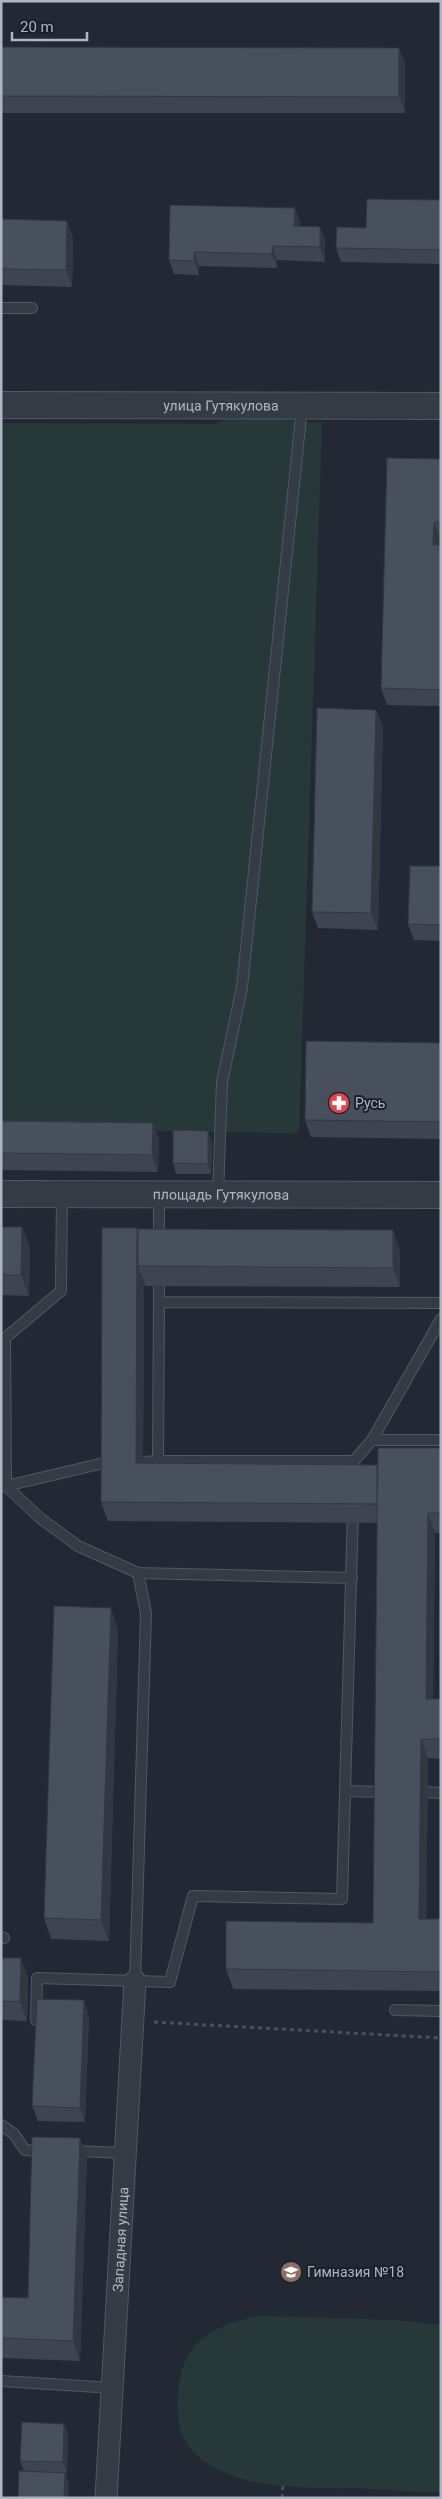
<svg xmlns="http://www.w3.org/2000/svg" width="442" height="2499" font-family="Roboto,sans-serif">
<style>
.green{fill:#273839}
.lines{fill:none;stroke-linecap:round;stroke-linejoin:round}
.service-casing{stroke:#525863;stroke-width:12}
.minor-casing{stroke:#525863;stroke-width:23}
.tertiary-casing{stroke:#525863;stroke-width:28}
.path{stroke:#455457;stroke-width:3;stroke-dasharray:4 4;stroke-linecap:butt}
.service{stroke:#353b45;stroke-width:10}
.minor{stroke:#353b45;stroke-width:21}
.tertiary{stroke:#353b45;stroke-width:26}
.wall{fill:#3e4551}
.shaded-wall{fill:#323842}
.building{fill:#48505e;stroke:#323842}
.labels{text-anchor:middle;stroke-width:4;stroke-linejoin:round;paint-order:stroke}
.street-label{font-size:14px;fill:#afb5c2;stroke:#1a2029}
.poi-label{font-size:14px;fill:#afb5c2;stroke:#1a2029;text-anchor:start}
</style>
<rect width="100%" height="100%" fill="#222934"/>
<!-- green -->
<path class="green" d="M237,414H263L299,423L322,422L299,1133L1,1129V423L215,424Z
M260,2316L397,2320L441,2325V2492C418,2493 395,2490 372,2489C320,2487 254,2493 208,2464C197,2458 183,2442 180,2429C175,2405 177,2367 193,2348C210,2328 236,2320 260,2316Z"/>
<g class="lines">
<!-- service casing -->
<g class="service-casing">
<path id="service" d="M1,308H32
M159,1194V1242
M218,1194L222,1082L242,987L302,407
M159,1286V1302
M372,1440H441
M354,1461H158L159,1302L441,1303
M143,1462L158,1461
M353,1478L354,1461L372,1440L441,1319
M1,1486H6L5,1338L61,1291L62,1194
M6,1486L40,1518L78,1546L138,1573L146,1613L135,1981
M6,1486L108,1462
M138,1573L352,1578
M346,1791L382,1792
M427,1792L441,1793
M1,1937L4,1938
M395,2010L441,2011
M36,2020L37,1978L170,1982L193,1896L342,1899L353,1510
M1,2125L14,2134L25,2150L44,2151
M73,2151L126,2153
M1,2381L113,2388"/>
</g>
<!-- minor casing -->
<g class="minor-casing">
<g id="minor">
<path id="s1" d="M106,2498L135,1981"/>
</g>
</g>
<!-- tertiary casing -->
<g class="tertiary-casing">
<g id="tertiary">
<path id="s2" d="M1,405L441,406"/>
<path id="s3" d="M1,1194L441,1195"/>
</g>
</g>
<!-- path -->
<path class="path" d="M154,2022L441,2038
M282,2498L283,2485"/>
<!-- service -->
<use href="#service" class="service"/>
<!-- minor -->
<use href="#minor" class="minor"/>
<!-- tertiary -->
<use href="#tertiary" class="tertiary"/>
</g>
<!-- wall -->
<path class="wall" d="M1,47L399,48L405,64V113H1Z
M441,200V264L341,262L336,248L366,228Z
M170,205L300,222V226L320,227L325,241V262L277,260V268L199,266V275L174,274L169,260Z
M1,219L73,238L72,287L1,285Z
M441,459V538H440V545H441V706L387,705L381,688Z
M376,710L383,726L378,930L318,928L312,912Z
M441,866V941L414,940L408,924Z
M441,1043V1139L311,1137L305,1120Z
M1,1121L153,1123L159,1140L158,1172L1,1170Z
M212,1141L211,1174H176L173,1163Z
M1,1227H22L30,1248L29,1296L1,1295Z
M137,1228L138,1232L400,1250V1287L145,1286L144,1282L143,1463L378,1469L441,1448V1533H435L433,1699H441V1759L428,1758L426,1919H441V1991L233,1989L226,1969L373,1923L378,1523L108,1521L101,1502Z
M118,1629L109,1941L51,1939L44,1918Z
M1,1958L28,1978L27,2021L1,2020Z
M89,2015L85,2122L38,2121L32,2106Z
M87,2157L80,2361L1,2358V2297L28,2298Z
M68,2434L67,2473L24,2471L20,2461Z"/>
<!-- shaded-wall -->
<path class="shaded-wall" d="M399,48L405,64V113L399,97Z
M295,208L300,222L299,240L294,226Z
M67,221L73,238L72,287L66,270Z
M320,227L325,241V262L320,247Z
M272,246L277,260V268L272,254Z
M194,252L199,266V275L194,261Z
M434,522L440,538L439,562L433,545Z
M376,710L383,726L378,930L371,913Z
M153,1123L159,1140L158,1172L152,1155Z
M208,1131L212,1141L211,1174L208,1164Z
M22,1227L30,1248L29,1296L21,1275Z
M137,1228L144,1248L138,1266L144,1282L143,1483L136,1463Z
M393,1230L400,1250V1287L393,1268Z
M377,1465L384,1484V1523L377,1504Z
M428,1513L435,1533L433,1718L426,1699Z
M111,1608L118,1629L109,1941L101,1920Z
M421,1739L428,1758L426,1938L419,1919Z
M21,1958L28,1978L27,2021L20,2002Z
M84,2000L89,2015L85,2122L80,2108Z
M80,2138L87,2157L80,2361L73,2341Z
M64,2424L68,2434L67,2473L63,2462Z
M65,2473L69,2483L68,2498H64Z"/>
<!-- building -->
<path class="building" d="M1,47L399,48V97L1,96Z
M367,199L441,200V250L336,248L337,227L366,228Z
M170,205L295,208L294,226L320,227V247L272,246V254L194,252V261L169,260Z
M1,219L67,221L66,270L1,269Z
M387,458L441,459V522H434L433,545H441V690L381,688Z
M317,708L376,710L371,913L312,912Z
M410,866H441V925L408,924Z
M306,1041L441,1043V1122L305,1120Z
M1,1121L153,1123L152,1155L1,1153Z
M173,1130L208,1131V1164L173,1163Z
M1,1227H22L21,1275H1Z
M102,1228H137L136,1463L377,1465V1504L101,1502Z
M138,1229L393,1230V1268L138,1266Z
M378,1448H441V1513H428L426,1699H441V1739H421L419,1919H441V1972L226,1969V1921L373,1923Z
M54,1606L111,1608L101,1920L44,1918Z
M1,1958H21L20,2002L1,2001Z
M37,1999L84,2000L80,2108L32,2106Z
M32,2137L80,2138L73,2341L1,2338V2297L28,2298Z
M22,2422L64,2424L63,2462L20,2461Z
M19,2471L65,2473L64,2498H18Z"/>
<!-- icons -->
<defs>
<g id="pharmacy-disc" transform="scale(1.125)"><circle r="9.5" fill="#e0444e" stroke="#1a2029"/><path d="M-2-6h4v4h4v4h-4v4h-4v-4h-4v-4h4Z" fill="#fff"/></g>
<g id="school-disc" transform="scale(1.125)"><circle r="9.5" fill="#8d6e63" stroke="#1a2029"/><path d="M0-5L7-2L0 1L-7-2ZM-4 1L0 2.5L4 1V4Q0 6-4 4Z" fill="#fff"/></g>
</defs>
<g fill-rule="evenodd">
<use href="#pharmacy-disc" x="339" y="1103"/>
<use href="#school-disc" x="291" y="2272"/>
</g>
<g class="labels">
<!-- street labels -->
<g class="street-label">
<text dy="5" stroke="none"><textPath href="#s2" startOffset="220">улица Гутякулова</textPath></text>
<text dy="5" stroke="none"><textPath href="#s3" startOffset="220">площадь Гутякулова</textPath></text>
<text dy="5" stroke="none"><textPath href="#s1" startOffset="259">Западная улица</textPath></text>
</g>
<!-- poi labels -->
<g class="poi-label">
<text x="355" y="1108">Русь</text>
<text x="307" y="2277">Гимназия №18</text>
</g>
</g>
<!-- border -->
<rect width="442" height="2499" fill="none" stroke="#afb5c2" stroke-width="5"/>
<!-- scale -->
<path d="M12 32v8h75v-8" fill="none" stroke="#afb5c2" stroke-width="2.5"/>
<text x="20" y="32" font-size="15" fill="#afb5c2" stroke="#1a2029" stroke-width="4" paint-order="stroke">20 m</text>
</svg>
